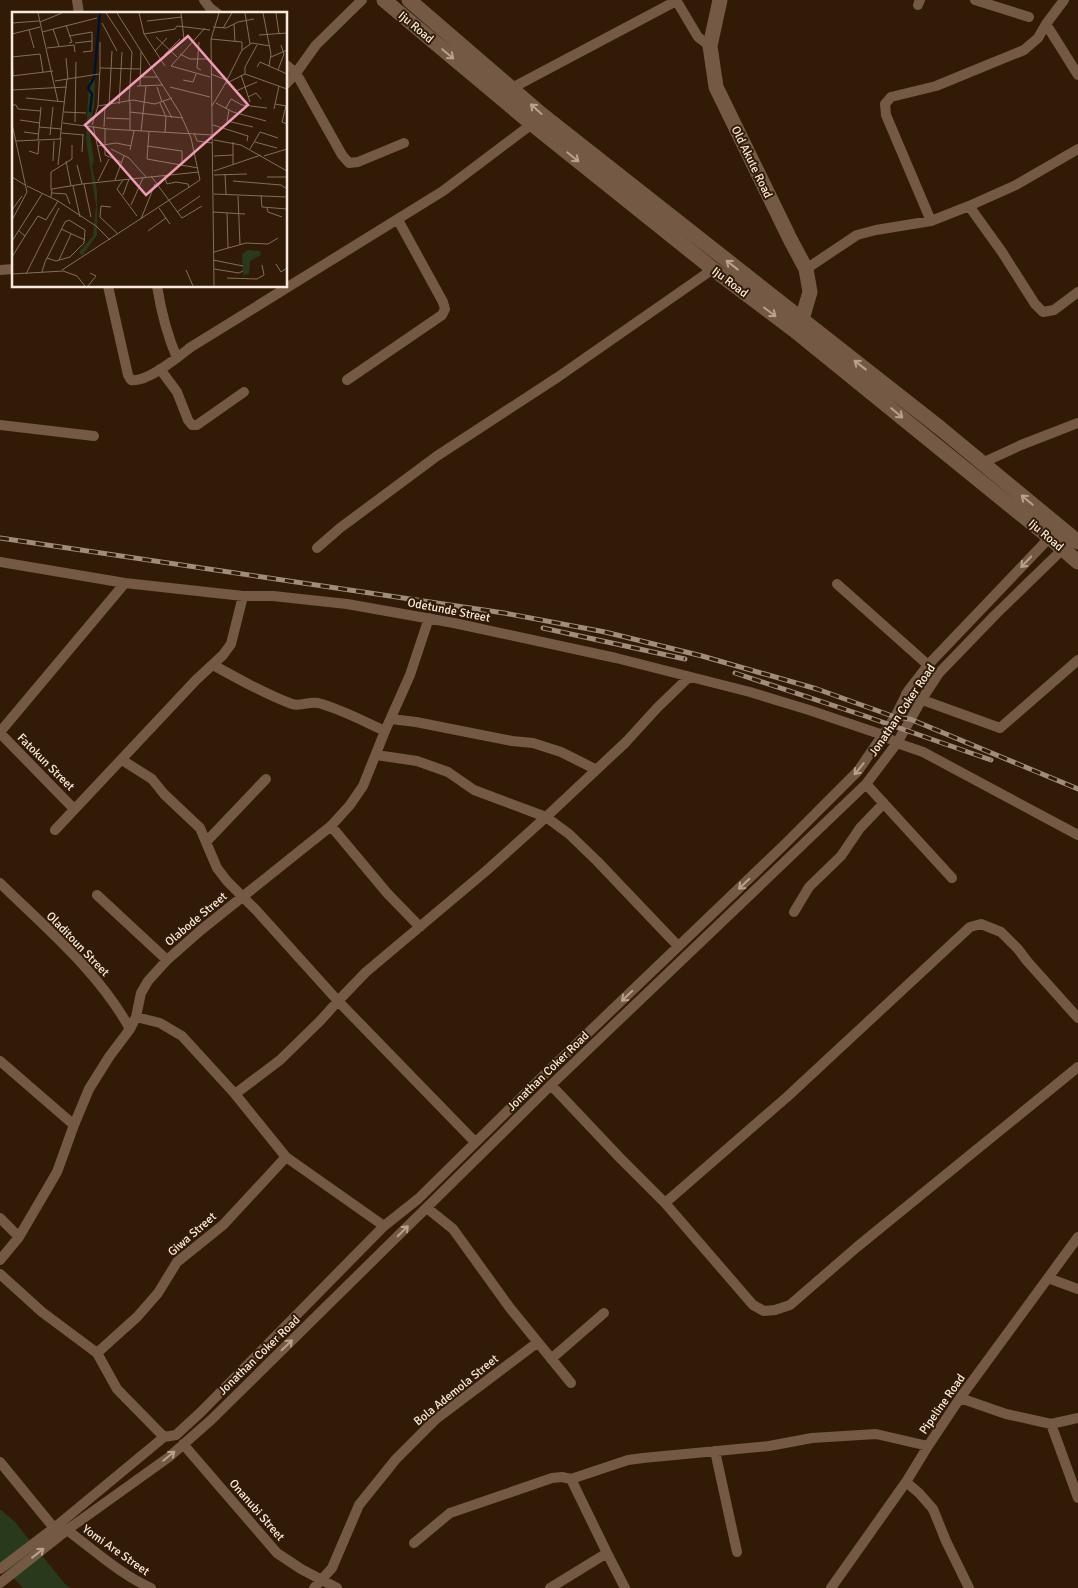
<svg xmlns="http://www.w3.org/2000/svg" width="1078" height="1588" font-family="Signika,sans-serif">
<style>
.green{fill:#28391c}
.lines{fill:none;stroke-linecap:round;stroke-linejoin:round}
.street{stroke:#745a44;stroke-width:10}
.secondary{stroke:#745a44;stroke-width:15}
.rail-casing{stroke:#9f8c7b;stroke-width:5}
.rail{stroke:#321b06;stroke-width:3;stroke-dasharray:9;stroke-linecap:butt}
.oneway{stroke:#b6a290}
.labels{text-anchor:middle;stroke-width:4;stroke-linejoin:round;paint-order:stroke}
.street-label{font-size:12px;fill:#f9eadd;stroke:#321b06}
.inset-river{fill:none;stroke:#00132d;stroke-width:2.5}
.inset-road{fill:none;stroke:#826e5c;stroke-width:1}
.view{fill:#f09ab7;fill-opacity:0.15;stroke:#f09ab7;stroke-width:2.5}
.inset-edge{fill:none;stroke:#f9eadd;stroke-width:2.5}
</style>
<rect width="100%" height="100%" fill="#321b06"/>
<!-- green -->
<path class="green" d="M0,1509L15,1522L64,1583L70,1588H23L0,1564Z"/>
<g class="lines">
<!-- street -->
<path class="street" d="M77,0L79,14
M204,0L210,8L218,14
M676,0L698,37L710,46
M975,0L1029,17
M918,5L920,0
M1046,24L1078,75
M286,65L296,73L342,155L349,163L358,162L404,143
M286,84L296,73L316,45L362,0
M512,88L676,1
M969,206L1002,252L1035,304L1043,312L1054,310L1078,292
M931,221L886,115L885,104L891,97L936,86L1024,50L1038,38L1046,24L1064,0
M806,269L857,235L876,230L931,221L969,206L1016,185L1078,149
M0,270L14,269
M108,286L128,375L131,380C147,383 178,357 191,347L443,191L532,124
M157,286C161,311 167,335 177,358
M160,369L177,392L188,420L192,425H197L244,392
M347,380L442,315L445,309L443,302L398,220
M0,425L94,436
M982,463L1021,445L1078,423
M317,548L340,528L437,456L558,377L713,269
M0,562L125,583L243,596H273L347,604L454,623L616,658L750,692L809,710L883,735L897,743L923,752L1078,835
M837,584L928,665
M213,665C239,679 264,694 292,704C301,707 309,701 318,703C341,709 363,721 385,731
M906,694L1000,728L1078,660
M391,719L416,722L512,741L533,743L561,752L595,769
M0,732L125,583
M0,733L74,809
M376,755L417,761L448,772L474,790L546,817L569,834L597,861L678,946
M122,760L152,779L164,794L200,828L217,868L227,881L257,911L338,1001L475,1142
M866,784L952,878
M331,826L387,893L420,927
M55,830L196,680L223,655L231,644L243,596
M206,842L266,779
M0,883C46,928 99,972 130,1029
M97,895L167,960
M794,912L809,887L841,856L860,828L884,803
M136,1017L160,1023L182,1036L235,1094L286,1157L384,1226
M0,1061L74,1125
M551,1085L620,1158L665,1203L753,1305L764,1311L775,1310L790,1305L857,1247L1078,1067
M235,1094L280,1060L320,1021L338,1001L366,972L486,871L546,817L626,742L657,708L689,677
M665,1203L787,1097L970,927L981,924L1001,932L1018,949L1027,961L1078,1018
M427,1208L453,1229L510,1308L571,1383
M0,1218L19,1237
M0,1260L19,1237L57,1172L74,1125L89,1089L109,1057L130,1029L136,1017L141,993L148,981L167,960L201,930L331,826L350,805L363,786L385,731L410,675L429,618
M0,1274L42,1312L97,1353L117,1389L164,1437
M1048,1278L1078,1289
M97,1353L137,1317L158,1293L177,1262L223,1225L286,1157
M551,1359L604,1313
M960,1398L1006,1414L1051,1424L1078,1418
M1051,1424L1078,1498
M183,1444L277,1553L301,1569L337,1588
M715,1451L737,1552
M0,1462L54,1528
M571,1479L607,1553L625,1588
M906,1482L919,1493L933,1509L946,1541L969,1588
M67,1530C94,1550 121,1575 151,1588
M414,1543L450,1513L552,1478L562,1477L571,1479L628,1460L643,1458L769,1446L812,1438L876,1434L928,1446
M0,1569L54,1528L164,1437L176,1435L201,1412L384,1226L418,1199L543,1076L783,846L858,771L895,717L908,691L928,665L1052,535
M0,1583L67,1530L169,1457L211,1420L551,1085L866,784L897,743L922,699L939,673L996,614L1067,545
M314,1588L332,1568L359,1505L396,1459L436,1419L538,1342
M550,1588L607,1553
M831,1588L906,1482L928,1446L960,1398L1078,1237"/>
<!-- secondary -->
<path class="secondary" d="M384,0L532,124L713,269L794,330L1049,537L1078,562
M409,0L541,114L940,428L1078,542
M720,0L710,46L716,87L790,239L806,269L810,292L802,319"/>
<!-- rail casing -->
<g class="rail-casing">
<path id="rail" d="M0,538L504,613L605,632L702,656L817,689L895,717L910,719L1078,789
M543,628L685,659
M735,673L865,716L991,760"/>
</g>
<!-- rail -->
<use href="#rail" class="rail"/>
</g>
<!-- one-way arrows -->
<defs><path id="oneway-shaft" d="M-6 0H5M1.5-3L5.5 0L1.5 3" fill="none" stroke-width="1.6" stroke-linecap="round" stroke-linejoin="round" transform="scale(1.25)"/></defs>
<g class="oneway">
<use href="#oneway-shaft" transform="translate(448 54) rotate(40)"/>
<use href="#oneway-shaft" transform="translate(536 109) rotate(-138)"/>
<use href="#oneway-shaft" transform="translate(573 157) rotate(39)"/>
<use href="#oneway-shaft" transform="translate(732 265) rotate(-142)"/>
<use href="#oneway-shaft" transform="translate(770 312) rotate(37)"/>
<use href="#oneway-shaft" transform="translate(860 365) rotate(-142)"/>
<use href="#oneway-shaft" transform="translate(897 413) rotate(40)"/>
<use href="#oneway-shaft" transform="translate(1027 500) rotate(-140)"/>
<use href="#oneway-shaft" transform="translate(1026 562) rotate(133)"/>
<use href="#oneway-shaft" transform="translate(859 769) rotate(129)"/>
<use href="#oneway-shaft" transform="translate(744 884) rotate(136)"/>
<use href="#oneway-shaft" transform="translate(627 996) rotate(136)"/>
<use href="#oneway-shaft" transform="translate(403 1231) rotate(-45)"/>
<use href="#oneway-shaft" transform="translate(287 1345) rotate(-44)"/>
<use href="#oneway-shaft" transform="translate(169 1456) rotate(-39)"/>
<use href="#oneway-shaft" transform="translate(38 1553) rotate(-38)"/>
</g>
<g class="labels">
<!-- street labels -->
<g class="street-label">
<text transform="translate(416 27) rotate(40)" y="4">Iju Road</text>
<text transform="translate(752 162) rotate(64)" y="4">Old Akute Road</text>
<text transform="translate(730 282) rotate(37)" y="4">Iju Road</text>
<text transform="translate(1046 535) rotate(40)" y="4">Iju Road</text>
<text transform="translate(449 610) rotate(11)" y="4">Odetunde Street</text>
<text transform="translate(902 710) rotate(-56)" y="4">Jonathan Coker Road</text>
<text transform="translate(46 762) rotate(45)" y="4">Fatokun Street</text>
<text transform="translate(196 919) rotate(-40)" y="4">Olabode Street</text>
<text transform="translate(78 944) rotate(46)" y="4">Oladitoun Street</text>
<text transform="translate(548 1071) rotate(-44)" y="4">Jonathan Coker Road</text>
<text transform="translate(192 1234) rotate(-41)" y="4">Giwa Street</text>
<text transform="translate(259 1355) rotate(-44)" y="4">Jonathan Coker Road</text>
<text transform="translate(456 1390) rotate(-39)" y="4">Bola Ademola Street</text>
<text transform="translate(942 1404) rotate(-55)" y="4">Pipeline Road</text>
<text transform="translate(257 1510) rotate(49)" y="4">Onanubi Street</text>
<text transform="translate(116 1550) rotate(35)" y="4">Yomi Are Street</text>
</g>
</g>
<!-- overview -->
<g transform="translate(12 12)">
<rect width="275" height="275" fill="#321b06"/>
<path d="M77,68H83L82,95L77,117L82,148L80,154L85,178V223L70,244L67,240L81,224L84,194L74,127ZM236,238L248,239L249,243L238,249L237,262L231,263L230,242Z" fill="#28391c"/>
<path class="inset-river" d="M78,100L80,82L76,76L82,66L88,1"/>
<path class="inset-road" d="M26,1L46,90M94,1L120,40L117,90M127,1L132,22L153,54M169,1L172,27M233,1L238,32M251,1L259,42L257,54L275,62M264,1L267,22M135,9L170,5M28,10L50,1M0,11L27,9M90,11L105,39M222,12L223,30M54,13L60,30L57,31M201,15L214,16L226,10L242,7M193,16L159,54L198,65M211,16L220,1M41,17L47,34M17,18L22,36M30,20L85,6M0,22L28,15M132,22L163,17L165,14L198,18M247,23L275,21M57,24L80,20V39L71,40M144,25L165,45M199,27L230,30V38M88,30V56M187,30L185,56L189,58M63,31L80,29M35,36L62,33L63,40M143,39L155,26M168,42L178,47H197M152,43L168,27M0,45L28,42L31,60M259,45L275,38M54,46L56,67M0,47L1,63M245,55L248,50L257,54M266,58L272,42L269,33M199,62L214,68M233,62V55L245,33M229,63L238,90M0,64L41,59M128,65H145M171,68L181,70L184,62M43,69L87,62M213,72L230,38L240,31L258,34M125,74L151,73M128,74L129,40M145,75L150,90M158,75L198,85M0,78L55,75M224,79L245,70M236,85L244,81L249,87M14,86L53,90M151,89L160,106M118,90V118M148,91L154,105L153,121M204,91L221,100L254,109M107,92L110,40M263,92L267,74M0,93H4L6,97L29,99M86,94L121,88L143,92L160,86M97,94L100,39M200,94L213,72L233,62L275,77M274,94L270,110L275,112M214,96L219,87L230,93L255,96M262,97L263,92L274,94M217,98L215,109L241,115M52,100L74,101M118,100L171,106M94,106L117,107M8,108L28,111M63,110L64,50M51,111L96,117L201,123M0,112L15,180L0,208M80,113L86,94L88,56L129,57M201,113L236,124L235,129M81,114L89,150M27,115L50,117M92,115L93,95M93,117V143L109,150M129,119L134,74M12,120L27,122M137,120L135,147L186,156M49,121L72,123M182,121L185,129L200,131M38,123L41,95M26,128L29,95M202,128L229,133L275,159M4,129L48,127L55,67M221,130V153M243,130L265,136M85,134L104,131L119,134M135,134L170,139V154M99,137L117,146L134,165M238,137L248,120L266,126M118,138L122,119M17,139L26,142L27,129M70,140L71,123M202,144L221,143M252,144L275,137M41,149L42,129M54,149L59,174M46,153L49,126M65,153L70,172M202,159L249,143M213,162L214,182M152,163L155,172L164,170L176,172L177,176M202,163L235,162M139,164L170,206L190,194M0,165L13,173M255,165H275M103,168L112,144M111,168L105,177L125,204M86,169L97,147M221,169L269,173L275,177M72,172L79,205M15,174L46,189L84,214L98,228M61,174L68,205M39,178V160L60,147V133M40,181L54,182L58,192M202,182L275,185M111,183L117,167M249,183L250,195L275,197M226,184L228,233M39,185L40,177L70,172L187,160M119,193L131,166M99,195L89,194L88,205L106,222M147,196L158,212M255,196L256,200L270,205M0,198L10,184M165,200L188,184M201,200L233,202M215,201L216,236M129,207L143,172M49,217L73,228M136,219L154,206M13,224L26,204L34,208L46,189M0,229L30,182M202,240L234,231L256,232L266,226M0,245L13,224L7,219M47,248L59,222M201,248L231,254M264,252L269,260L275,256M202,257L227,261L231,259M50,258L188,168L179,126L168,101L105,1M174,258L181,274M30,260L33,250L53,210L57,208L73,218L72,231L58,245L44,249L35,246M0,262L51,259L65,264L73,274M14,262L47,196M215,266L245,267L252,263L250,253M76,274L84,264L78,261M202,274L199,27L207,1"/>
<path class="view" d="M176,24L236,93L134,183L73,113Z"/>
<rect width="275" height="275" class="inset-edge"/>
</g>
</svg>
